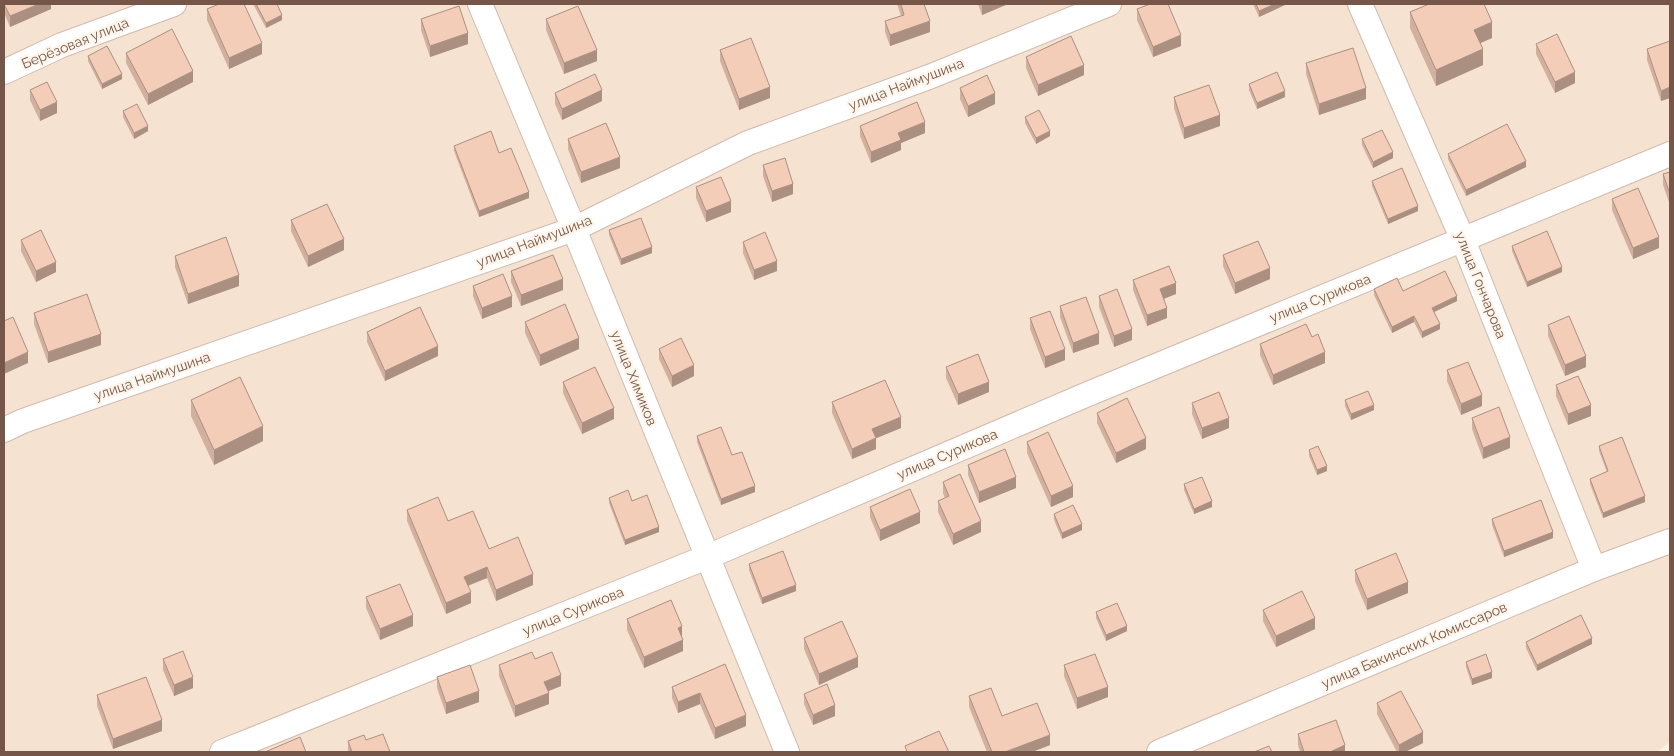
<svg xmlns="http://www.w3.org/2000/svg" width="1674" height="756" font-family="Raleway,sans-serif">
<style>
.residential{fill:#f5e2d1}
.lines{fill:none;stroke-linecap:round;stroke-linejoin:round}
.minor-casing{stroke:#d1baac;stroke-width:26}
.minor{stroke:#fff;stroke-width:24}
.wall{fill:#d2b09f}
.shaded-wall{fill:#ab9082}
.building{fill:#f4cdb9;stroke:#ab9082}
.labels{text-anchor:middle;stroke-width:4.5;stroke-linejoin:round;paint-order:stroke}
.street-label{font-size:14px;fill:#765648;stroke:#fff5ea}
</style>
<rect width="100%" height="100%" fill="#fdf1e3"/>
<!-- residential -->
<path class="residential" d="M4,4H1670V742L1657,752H4Z"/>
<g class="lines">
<!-- minor casing -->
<g class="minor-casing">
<path id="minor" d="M480,4L574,229L787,752
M1360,4L1463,240L1594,569
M4,72L62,45L174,4
M4,430L23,421L574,229L748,143L929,77L1109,4
M222,752L707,557L1088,394L1670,154
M1159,752L1594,569L1670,541"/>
</g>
<!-- minor -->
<use href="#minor" class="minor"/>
</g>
<!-- wall -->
<path class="wall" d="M4,4H51V9L10,27L4,13Z
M253,4H277L282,20L266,28Z
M897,4H924L930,32L890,46L885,32V21L901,16Z
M978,4H1008L982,15Z
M1253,4H1287L1259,17Z
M207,9L262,54L229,69L207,20Z
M1137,9L1181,46L1153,57L1137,20Z
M1410,12L1492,38L1480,43L1483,65L1436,86L1410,28Z
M421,19L468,44L430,57L421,30Z
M546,19L597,61L564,74L546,30Z
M1670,41V98L1661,101L1647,60V49Z
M1536,44L1575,83L1555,93L1536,54Z
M720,50L770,98L739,110L720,61Z
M126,53L193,82L148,105L126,63Z
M88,56L122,79L102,89L88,61Z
M1026,57L1084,75L1038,96L1026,68Z
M1306,63L1366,99L1319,115L1306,74Z
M1249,84L1285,97L1257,109L1249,90Z
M960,88L995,104L968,117L960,99Z
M30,90L57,113L40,121L30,100Z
M555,93L602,101L562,120L555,104Z
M1174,97L1220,126L1184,139L1174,108Z
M123,111L148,131L134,139L123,117Z
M1025,117L1050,136L1036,144L1025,123Z
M860,126L925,133L901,143V150L871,163L860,136Z
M568,139L620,168L581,183L568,149Z
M1362,139L1393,158L1373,168L1362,145Z
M454,146L499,153L529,198L479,217L454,151Z
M1448,154L1526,167L1466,196L1448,159Z
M763,165L793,194L772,202L763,176Z
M1670,172V205L1663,185V174Z
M1372,181L1418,211L1388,224L1372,186Z
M696,187L731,212L706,222L696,198Z
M1612,199L1659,248L1633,259L1612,210Z
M291,220L344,250L308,267L291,231Z
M609,230L652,253L621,265L609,235Z
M21,240L56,272L36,282L21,251Z
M743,242L777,271L754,280L743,253Z
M1512,246L1562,272L1527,287L1512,251Z
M1223,255L1270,279L1235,294L1223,266Z
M175,256L239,286L188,304L175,267Z
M511,271L563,290L521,306L511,282Z
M1133,280L1176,294L1164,299L1167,318L1147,326L1133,290Z
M473,286L512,307L482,319L473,296Z
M1374,289L1403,291L1457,301L1434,312L1440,329L1422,338L1414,322L1392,333L1374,295Z
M1099,296L1132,340L1114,347L1099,307Z
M1060,306L1099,344L1073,353L1060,317Z
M34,313L101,345L48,363L34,324Z
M1030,318L1065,360L1045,368L1030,329Z
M525,322L579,349L540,366L525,333Z
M1548,325L1586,367L1565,376L1548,336Z
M367,332L438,356L385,381L367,342Z
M1312,337L1325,363L1273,385L1260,355V344Z
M659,349L694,376L672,387L659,359Z
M946,367L989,392L958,405L946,378Z
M1447,370L1482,406L1461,415L1447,381Z
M563,382L614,419L582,434L563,393Z
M1556,385L1591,416L1568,425L1556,396Z
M191,400L263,441L214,465L191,416Z
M1345,400L1374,410L1351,420L1345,406Z
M832,402L901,428L875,438L876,449L852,459L832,413Z
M1192,403L1229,428L1202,439L1192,414Z
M1097,413L1146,449L1116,463L1097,423Z
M1472,418L1510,448L1483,459L1472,429Z
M697,436L732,455L755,492L721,505L697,442Z
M1027,442L1073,497L1051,507L1027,453Z
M1599,446L1645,502L1603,518L1590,484V479L1607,472L1599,451Z
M1309,450L1327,471L1317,475L1309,456Z
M968,465L1016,488L979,503L968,475Z
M943,482L981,532L953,545L938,512V501L945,498L943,493Z
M1184,484L1212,507L1194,514L1184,490Z
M609,498L632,501L659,532L625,545L609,503Z
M870,507L920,523L880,541L870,517Z
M407,510L448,521L489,549L533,585L496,601L487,578L468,586L471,603L446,614L407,521Z
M1054,514L1082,530L1062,539L1054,520Z
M1492,519L1553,538L1504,557L1492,525Z
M749,564L796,591L762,604L749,570Z
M1355,570L1408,593L1367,610L1355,581Z
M366,597L413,626L380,640L366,608Z
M1263,610L1315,629L1276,647L1263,621Z
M1096,612L1127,631L1106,641L1096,618Z
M627,619L682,636V637L683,651L644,668L627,630Z
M804,638L858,667L819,685L804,649Z
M1526,642L1592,644L1537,671L1526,648Z
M163,659L193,688L174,696L163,670Z
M535,659L561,686L548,691L549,704L515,717L499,676V665Z
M1466,662L1492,678L1472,685L1466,667Z
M725,664L746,726L715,739L700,704L678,713L672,698V687Z
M1064,665L1108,697L1077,709L1064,676Z
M437,677L479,702L446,714L437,688Z
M804,694L835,716L813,725L804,704Z
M97,695L162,731L113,749L97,706Z
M969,696L1002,716L1050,745L1032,752H987L969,707Z
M1377,703L1423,743L1405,752H1397L1377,714Z
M1298,734L1345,752H1300L1298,745Z
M348,741L390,752H348Z"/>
<!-- shaded-wall -->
<path class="shaded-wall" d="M39,4H51V9L10,27V16Z
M982,4H1008L982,15Z
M1275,4H1287L1259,17V11Z
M282,15V20L266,28V23Z
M930,21V32L890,46V35Z
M1492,22V38L1474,46V30Z
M468,33V44L430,57V46Z
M1181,35V46L1153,57V47Z
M262,43V54L229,69V58Z
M1483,49V65L1436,86V70Z
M597,50V61L564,74V63Z
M1084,65V75L1038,96V85Z
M193,71V82L148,105V94Z
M1575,72V83L1555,93V82Z
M122,74V79L102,89V84Z
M770,87V98L739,110V99Z
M1670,87V98L1661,101V91Z
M1366,88V99L1319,115V104Z
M602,90V101L562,120V109Z
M1285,91V97L1257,109V103Z
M995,93V104L968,117V106Z
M57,102V113L40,121V110Z
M1220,115V126L1184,139V128Z
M925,122V133L901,143V150L871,163V152L898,133Z
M148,126V131L134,139V133Z
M1050,131V136L1036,144V138Z
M1393,152V158L1373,168V162Z
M620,157V168L581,183V172Z
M1526,161V167L1466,196V190Z
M793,184V194L772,202V191Z
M529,192V198L479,217V211Z
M731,201V212L706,222V211Z
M1418,206V211L1388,224V219Z
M1659,237V248L1633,259V248Z
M344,239V250L308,267V256Z
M652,247V253L621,265V259Z
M777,261V271L754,280V270Z
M56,262V272L36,282V271Z
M1562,267V272L1527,287V282Z
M1270,268V279L1235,294V283Z
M239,275V286L188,304V294Z
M563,279V290L521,306V295Z
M1176,283V294L1160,300V289Z
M512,296V307L482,319V308Z
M1457,296V301L1432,313V308Z
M1167,308V318L1147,326V315Z
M1414,316V322L1392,333V327Z
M1440,324V329L1422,338V332Z
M1132,329V340L1114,347V336Z
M1099,333V344L1073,353V343Z
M101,334V345L48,363V352Z
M579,338V349L540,366V355Z
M438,346V356L385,381V371Z
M1065,349V360L1045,368V357Z
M28,352V363L4,374V363Z
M1325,352V363L1273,385V375Z
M1586,356V367L1565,376V365Z
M694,365V376L672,387V376Z
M989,382V392L958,405V394Z
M1482,395V406L1461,415V404Z
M1374,405V410L1351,420V414Z
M1591,405V416L1568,425V414Z
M614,408V419L582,434V423Z
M901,417V428L872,440V429Z
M1229,418V428L1202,439V428Z
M263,426V441L214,465V450Z
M1510,437V448L1483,459V448Z
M876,438V449L852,459V449Z
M1146,438V449L1116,463V453Z
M1327,466V471L1317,475V470Z
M1016,477V488L979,503V492Z
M755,486V492L721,505V499Z
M1073,486V497L1051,507V496Z
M1645,496V502L1603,518V513Z
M1212,501V507L1194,514V509Z
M920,512V523L880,541V530Z
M981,521V532L953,545V534Z
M1082,524V530L1062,539V533Z
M659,527V532L625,545V540Z
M1553,532V538L1504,557V551Z
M487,567V578L464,587V577Z
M533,574V585L496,601V590Z
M1408,582V593L1367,610V599Z
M796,585V591L762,604V598Z
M471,592V603L446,614V603Z
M413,615V626L380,640V629Z
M1315,618V629L1276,647V636Z
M682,626V636L678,639V628Z
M1127,626V631L1106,641V635Z
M1592,638V644L1537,671V665Z
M683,640V651L644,668V657Z
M858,657V667L819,685V674Z
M1492,672V678L1472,685V679Z
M561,675V686L544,693V682Z
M193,677V688L174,696V685Z
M1108,687V697L1077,709V698Z
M479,691V702L446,714V703Z
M549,693V704L515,717V706Z
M700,693V704L678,713V702Z
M835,705V716L813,725V715Z
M746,715V726L715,739V728Z
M162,720V731L113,749V739Z
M1423,732V743L1405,752H1399V745Z
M1050,735V745L1032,752H1005Z
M1345,745V752H1332V751Z"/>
<!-- building -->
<path class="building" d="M4,4H39L10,16Z
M219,4H244L262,43L229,58L207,9Z
M256,4H277L282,15L266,23Z
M901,4H924L930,21L890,35L885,21L904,15Z
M1150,4H1168L1181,35L1153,47L1137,9Z
M1256,4H1275L1259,11Z
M1429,4H1484L1492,22L1474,30L1483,49L1436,70L1410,12Z
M459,6L468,33L430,46L421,19Z
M578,6L597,50L564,63L546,19Z
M172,29L193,71L148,94L126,53Z
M1557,34L1575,72L1555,82L1536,44Z
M1071,36L1084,65L1038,85L1026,57Z
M751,38L770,87L739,99L720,50Z
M1670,41V87L1661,91L1647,49Z
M107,46L122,74L102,84L88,56Z
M1353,48L1366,88L1319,104L1306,63Z
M1277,72L1285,91L1257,103L1249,84Z
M595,74L602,90L562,109L555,93Z
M987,75L995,93L968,106L960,88Z
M47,82L57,102L40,110L30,90Z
M1209,85L1220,115L1184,128L1174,97Z
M917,102L925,122L898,133L901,140L871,152L860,126Z
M137,104L148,126L134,133L123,111Z
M1039,110L1050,131L1036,138L1025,117Z
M606,123L620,157L581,172L568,139Z
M1507,124L1526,161L1466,190L1448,154Z
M1382,130L1393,152L1373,162L1362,139Z
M491,131L499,153L511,148L529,192L479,211L454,146Z
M785,158L793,184L772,191L763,165Z
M1402,168L1418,206L1388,219L1372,181Z
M1670,172V194L1663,174Z
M721,177L731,201L706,211L696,187Z
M1638,188L1659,237L1633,248L1612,199Z
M327,204L344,239L308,256L291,220Z
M641,218L652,247L621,259L609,230Z
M41,230L56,262L36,271L21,240Z
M1547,231L1562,267L1527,282L1512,246Z
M765,232L777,261L754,270L743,242Z
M226,237L239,275L188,294L175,256Z
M1258,241L1270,268L1235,283L1223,255Z
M553,255L563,279L521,295L511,271Z
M1169,266L1176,283L1160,289L1167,308L1147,315L1133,280Z
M1445,271L1457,296L1432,308L1440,324L1422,332L1414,316L1392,327L1374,289L1397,278L1403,291Z
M503,274L512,296L482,308L473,286Z
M1117,289L1132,329L1114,336L1099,296Z
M87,294L101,334L48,352L34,313Z
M1086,297L1099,333L1073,343L1060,306Z
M565,304L579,338L540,355L525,322Z
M420,307L438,346L385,371L367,332Z
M1050,311L1065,349L1045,357L1030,318Z
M1569,316L1586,356L1565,365L1548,325Z
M13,317L28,352L4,363V321Z
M1306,324L1312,337L1318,334L1325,352L1273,375L1260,344Z
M681,338L694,365L672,376L659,349Z
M978,354L989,382L958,394L946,367Z
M1468,362L1482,395L1461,404L1447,370Z
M595,367L614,408L582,423L563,382Z
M1578,376L1591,405L1568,414L1556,385Z
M240,377L263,426L214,450L191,400Z
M885,380L901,417L872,429L876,438L852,449L832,402Z
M1368,391L1374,405L1351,414L1345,400Z
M1219,392L1229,418L1202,428L1192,403Z
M1127,398L1146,438L1116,453L1097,413Z
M1499,407L1510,437L1483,448L1472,418Z
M721,427L732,455L742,452L755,486L721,499L697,436Z
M1048,432L1073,486L1051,496L1027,442Z
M1622,437L1645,496L1603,513L1590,479L1608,471L1599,446Z
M1318,446L1327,466L1317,470L1309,450Z
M1005,449L1016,477L979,492L968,465Z
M960,474L981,521L953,534L938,501L949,496L943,482Z
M1202,477L1212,501L1194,509L1184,484Z
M910,489L920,512L880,530L870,507Z
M628,490L632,501L647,495L659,527L625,540L609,498Z
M438,497L448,521L473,511L489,549L518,537L533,574L496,590L487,567L464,577L471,592L446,603L407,510Z
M1541,500L1553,532L1504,551L1492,519Z
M1073,505L1082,524L1062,533L1054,514Z
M783,551L796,585L762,598L749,564Z
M1396,553L1408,582L1367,599L1355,570Z
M400,584L413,615L380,629L366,597Z
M1302,591L1315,618L1276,636L1263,610Z
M671,600L682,626L678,628L683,640L644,657L627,619Z
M1117,603L1127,626L1106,635L1096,612Z
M1581,615L1592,638L1537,665L1526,642Z
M842,621L858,657L819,674L804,638Z
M183,651L193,677L174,685L163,659Z
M532,652L535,659L552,652L561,675L544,682L549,693L515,706L499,665Z
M1095,654L1108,687L1077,698L1064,665Z
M1486,654L1492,672L1472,679L1466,662Z
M725,664L746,715L715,728L700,693L678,702L672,687Z
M470,665L479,691L446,703L437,677Z
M146,677L162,720L113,739L97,695Z
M827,684L835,705L813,715L804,694Z
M991,688L1002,716L1037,703L1050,735L1005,752H992L969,696Z
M1401,691L1423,732L1399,745L1377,703Z
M1336,720L1345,745L1332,751V752H1304L1298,734Z
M939,731L949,752H907L905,746Z
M383,734L390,752H352L348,741L364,735L366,740Z
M300,737L306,752H265Z
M1269,746L1272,752H1254Z"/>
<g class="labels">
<!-- street labels -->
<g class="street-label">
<text transform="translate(75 43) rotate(-22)" y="5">Берёзовая улица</text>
<text transform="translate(906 84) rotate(-21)" y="5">улица Наймушина</text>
<text transform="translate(534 241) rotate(-21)" y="5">улица Наймушина</text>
<text transform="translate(1481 285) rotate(68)" y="5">улица Гончарова</text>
<text transform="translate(1320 298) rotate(-22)" y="5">улица Сурикова</text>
<text transform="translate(152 376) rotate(-19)" y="5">улица Наймушина</text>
<text transform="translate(634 378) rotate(68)" y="5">улица Химиков</text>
<text transform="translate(947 454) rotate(-23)" y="5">улица Сурикова</text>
<text transform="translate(573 611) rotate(-22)" y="5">улица Сурикова</text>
<text transform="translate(1414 645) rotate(-23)" y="5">улица Бакинских Комиссаров</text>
</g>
</g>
<!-- border -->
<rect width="1674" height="756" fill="none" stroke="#765648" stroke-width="10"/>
</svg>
